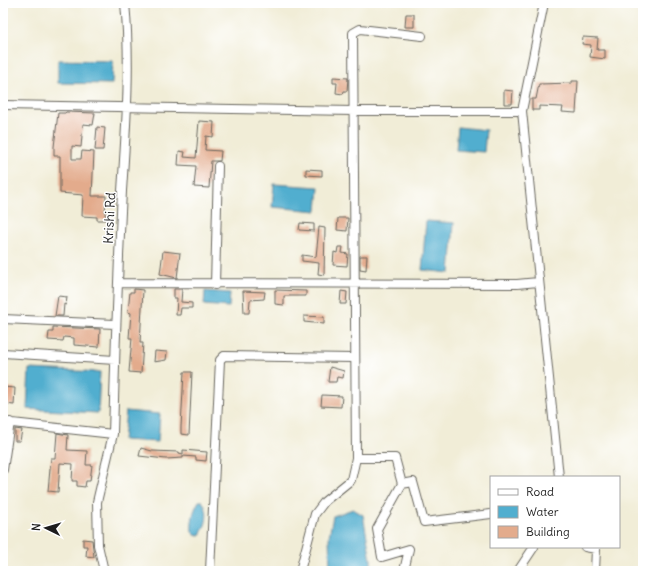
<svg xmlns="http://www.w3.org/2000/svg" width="646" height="574" font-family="Delius,sans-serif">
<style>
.water{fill:#51aecf;stroke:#366576}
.building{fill:#e3ab8c}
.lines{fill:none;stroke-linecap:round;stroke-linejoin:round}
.minor-casing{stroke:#67655d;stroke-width:10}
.minor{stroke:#fff;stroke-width:8}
.labels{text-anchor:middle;stroke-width:3;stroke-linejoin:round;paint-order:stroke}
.street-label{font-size:13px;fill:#1c1c1c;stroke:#fff}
</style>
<rect width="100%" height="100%" fill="#fff"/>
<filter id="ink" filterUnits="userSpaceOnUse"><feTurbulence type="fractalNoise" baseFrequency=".025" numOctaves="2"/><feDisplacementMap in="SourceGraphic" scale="8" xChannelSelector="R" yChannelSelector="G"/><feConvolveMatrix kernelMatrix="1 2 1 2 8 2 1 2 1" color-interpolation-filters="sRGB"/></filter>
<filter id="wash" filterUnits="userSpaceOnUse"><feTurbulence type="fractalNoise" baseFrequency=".012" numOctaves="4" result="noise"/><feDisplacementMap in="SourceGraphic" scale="16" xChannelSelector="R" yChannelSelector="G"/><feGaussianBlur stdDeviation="0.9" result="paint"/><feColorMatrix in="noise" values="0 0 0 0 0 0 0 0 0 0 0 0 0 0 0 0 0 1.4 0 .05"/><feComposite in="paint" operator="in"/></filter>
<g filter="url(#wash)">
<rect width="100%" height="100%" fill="#f1edd7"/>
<!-- water -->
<path class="water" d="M58,60L113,61L112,84L58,83Z
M458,127L486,130L484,152L456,150Z
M274,184L319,187L317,211L272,207Z
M426,221L454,223L450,273L422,270Z
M205,291L230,293L229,307L204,305Z
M29,369L100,372L98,413L27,409Z
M126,411L160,414L158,442L123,440Z
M199,501H202C210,512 207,525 199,536L195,535L192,532C191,521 193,511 199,501Z
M353,509L363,515L371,560V571H330L329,536L333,516Z"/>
<g id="blocks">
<!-- building -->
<path class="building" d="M406,14H414V27H405Z
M583,37L598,38L597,50H605V59L590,57L591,45L582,44Z
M333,77L348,78L347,91H344L343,94L336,93L337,83H333Z
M572,81H578L576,113L562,112L563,107L539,106V110H532V99H536L539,84L572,83Z
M504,90L513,91L512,104H504Z
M66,112L95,113L93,125L83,124L81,147L72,146V159H81L82,151L94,152L92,196H106L105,215H107V220H97V217L82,216L83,195L60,193V156H54V147L58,113H65Z
M199,121L214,122L213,137L206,136L205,150L221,151L220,161H211L209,188L194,187L196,166L178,165L179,151L185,152L184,157L196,158Z
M97,127L105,128L103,150H95Z
M306,169L322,170V176L306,175Z
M338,218H348L347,231L337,230Z
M300,223L314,224V231L299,230Z
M319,227L325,228L324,275L318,274L319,263L302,261V255L316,257Z
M338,247H343L342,253L348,254L347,266L333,265L334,252L337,253Z
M163,251L180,253L177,278L160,274Z
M360,256H367L366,270L360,269Z
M134,289L143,290L140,343H143L141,373L129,372L132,338H129L131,313L128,312L130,292H134Z
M174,289H182L181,302L192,303V308H181L180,315H176L177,298H174Z
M275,290L306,291V296H284V305L275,304Z
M243,291L265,292L264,299L250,300L249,313H244Z
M341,291L347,292L346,304H340Z
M58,296L67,297L66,305L64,304L63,316H55Z
M304,316L324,317V324L304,322Z
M53,327L100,329L99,347L74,345V338L64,337L63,341L48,340L49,332H53Z
M155,351L167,352L166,360L154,362Z
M330,367L344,371L343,378L337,377L336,382H328Z
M184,372H192L189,435L181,434V427Z
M3,387L15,388L14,405L6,404L7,401H3Z
M322,395L342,396L341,407L321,406Z
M15,429L22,430L20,441H15Z
M57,433L68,435L67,450L87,451L86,465H92L90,481H86L85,487L77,486V481H72L73,464L60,463L58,492L48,491L51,458H55Z
M141,448L152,451L179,452V453L183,454V450L207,452L206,461L196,460V457L183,456V458L166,459L139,456Z
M83,539L92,540L94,557L86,556L87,546H83Z"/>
</g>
</g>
<g filter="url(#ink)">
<use href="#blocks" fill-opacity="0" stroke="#67655d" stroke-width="1"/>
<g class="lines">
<!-- minor casing -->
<g class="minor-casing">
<path id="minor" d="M544,3L522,111L559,477
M3,105L354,111H522
M118,283L517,284L538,282
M215,285L218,166
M3,319L115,324
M3,353L115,360
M3,422L113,434L97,502L98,545L104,571
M113,434C115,353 118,272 122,191C126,129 131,65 125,3
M356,458H395L402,484L377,529L382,557L409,549L404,571
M3,470L10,422
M402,484L413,482L424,522L491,514
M585,547L596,549L595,571
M210,571L220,360L224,356L354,358
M300,571L315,514L325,501L351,480L356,458L353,33L360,29L422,36
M518,571L534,547"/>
</g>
<!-- minor -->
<use href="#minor" class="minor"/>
</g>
</g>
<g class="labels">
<!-- street labels -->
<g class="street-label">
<text transform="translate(109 218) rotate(-87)" y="5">Krishi Rd</text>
</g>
</g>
<!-- margin -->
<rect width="646" height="574" fill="none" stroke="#fff" stroke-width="16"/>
<!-- legend -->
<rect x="490" y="476" width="130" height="72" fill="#ffffff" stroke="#a4a4a4"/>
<rect x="498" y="489" width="20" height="6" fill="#ffffff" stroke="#a4a4a4"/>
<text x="526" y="496" font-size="12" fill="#1c1c1c">Road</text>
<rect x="498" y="506" width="20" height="12" fill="#51aecf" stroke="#a4a4a4"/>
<text x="526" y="516" font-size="12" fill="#1c1c1c">Water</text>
<rect x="498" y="526" width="20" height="12" fill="#e3ab8c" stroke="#a4a4a4"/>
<text x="526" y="536" font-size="12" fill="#1c1c1c">Building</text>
<!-- north arrow -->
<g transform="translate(46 528) rotate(275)" stroke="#ffffff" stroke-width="3" paint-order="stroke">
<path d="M0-3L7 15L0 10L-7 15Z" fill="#1c1c1c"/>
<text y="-6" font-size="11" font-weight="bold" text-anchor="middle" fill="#1c1c1c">N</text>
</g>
</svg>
